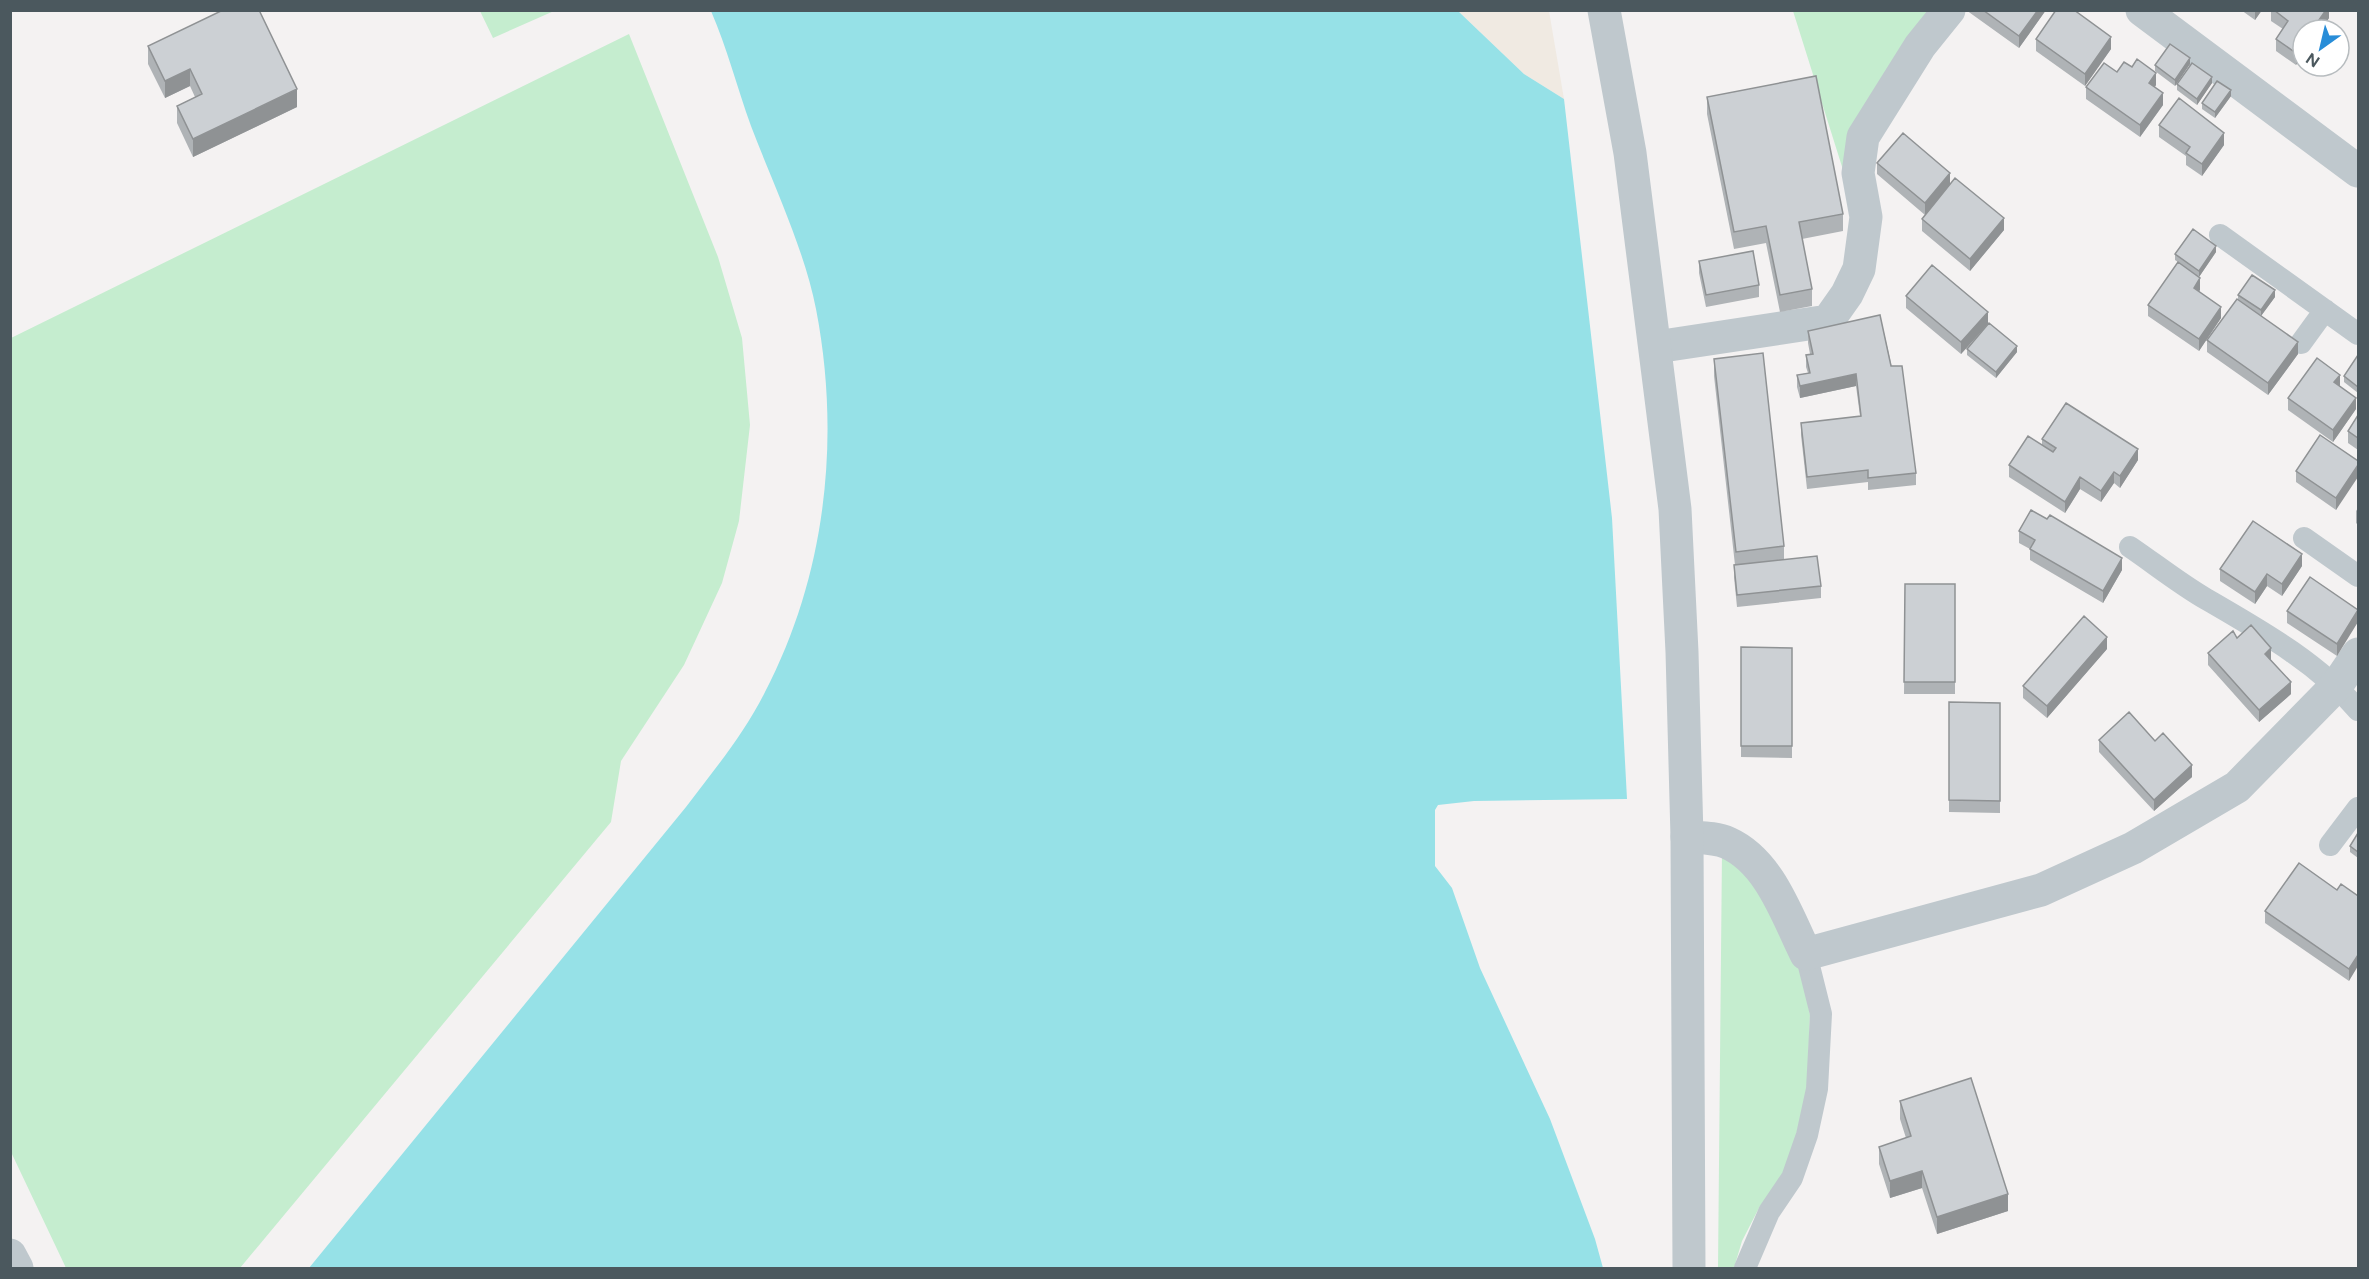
<svg xmlns="http://www.w3.org/2000/svg" width="2369" height="1279" font-family="Figtree,sans-serif">
<style>
.green{fill:#c5edcf}
.sand{fill:#f0eae2}
.water{fill:#96e1e7}
.lines{fill:none;stroke-linecap:round;stroke-linejoin:round}
.service{stroke:#bfc8cd;stroke-width:22}
.minor{stroke:#bfc8cd;stroke-width:33}
.tertiary{stroke:#bfc8cd;stroke-width:33}
.wall{fill:#afb3b6}
.shaded-wall{fill:#8f9294}
.building{fill:#ccd0d4;stroke:#8f9294;stroke-width:1.5}
</style>
<rect width="100%" height="100%" fill="#f4f2f2"/>
<!-- green -->
<path class="green" d="M480,11H554L493,38Z
M1793,11H1936L1844,173Z
M629,34L718,257L742,338L750,425L739,521L722,583L684,665L621,761L611,822L240,1268H66L11,1152V338Z
M1722,850L1740,859L1801,966L1810,1015L1807,1091L1786,1176L1760,1206L1742,1241L1734,1268H1718Z"/>
<!-- sand -->
<path class="sand" d="M1458,11H1549L1564,99L1524,74Z"/>
<!-- water -->
<path class="water" d="M711,11H1458L1524,74L1564,99L1612,518L1627,799L1474,801L1438,805L1435,810V866L1452,888L1480,968L1550,1119L1595,1239L1603,1268H309L686,807C714,770 744,734 765,692C826,575 841,438 816,309C804,248 773,184 751,126C737,87 727,48 711,11Z"/>
<g class="lines">
<!-- service -->
<path class="service" d="M2220,235L2358,334
M2301,343L2325,310
M2304,538L2358,576
M2130,547C2155,564 2180,584 2206,599C2261,631 2317,662 2358,710
M2330,845L2358,808
M1745,1268L1769,1212L1792,1178L1807,1135L1817,1089L1821,1014L1806,954"/>
<!-- minor -->
<path class="minor" d="M2142,10L2358,171
M1656,347L1828,321L1847,294L1859,269L1866,217L1858,173L1863,137L1920,46L1949,10
M1687,837C1700,838 1715,837 1728,843C1770,862 1787,916 1806,954L2041,890L2133,848L2237,787L2337,685L2358,654
M10,1255L17,1268"/>
<!-- tertiary -->
<path class="tertiary" d="M1604,10L1630,153L1675,509L1682,652L1687,837L1689,1268"/>
</g>
<!-- wall -->
<path class="wall" d="M1966,10H2046L2019,48Z
M2241,10H2262L2255,20Z
M2271,10H2329V18L2321,30H2303L2296,65L2276,51V39L2283,29L2271,21Z
M2036,39L2111,49L2085,86L2036,51Z
M148,46L297,107L193,157L177,123V106L195,97L190,86L165,98L148,64Z
M2190,64L2175,86L2155,71V65Z
M2117,72L2156,85L2155,87L2163,105L2140,137L2086,99V87Z
M2212,83L2197,105L2177,90V84Z
M2231,96L2215,118L2202,109V103Z
M1707,97L1843,214V231L1802,239L1812,289V306L1780,312L1766,243L1734,249L1707,114Z
M2159,125L2224,145L2202,176L2186,165V156L2159,137Z
M1877,163L1950,184L2004,230L1970,271L1922,231V219L1925,215L1877,174Z
M2216,252L2199,277L2175,260V254Z
M1699,261L1759,285V297L1706,307L1699,273Z
M2200,290L2199,291L2221,318L2199,351L2148,316V305Z
M2238,295L2275,297L2261,316L2298,354L2268,395L2207,352V340L2238,299Z
M1906,296L1988,324L1961,354L1906,308Z
M1880,315L1916,473V485L1868,490V482L1807,489L1801,435V423L1860,416L1856,386L1800,398L1797,387V375L1808,373L1806,367V355L1810,354L1808,343V331Z
M1967,349L2017,352L1996,378L1967,355Z
M2358,355V393L2344,382V376Z
M1714,359L1784,546V560L1821,586V598L1737,607L1734,577L1735,565L1714,376Z
M2340,386L2356,409L2333,442L2288,410V398Z
M2358,415V450L2348,443V431Z
M2042,439L2138,460L2120,488L2114,483L2101,502L2080,489L2065,513L2009,477V465L2042,445Z
M2358,461L2336,510L2296,482V471Z
M2358,508V525L2356,523V511Z
M2019,531L2122,570L2103,603L2030,560V549L2019,543Z
M2302,566L2282,596L2267,586L2255,604L2220,581V569Z
M1905,584H1955V694H1904Z
M2358,610L2337,656L2287,623V611Z
M2237,638L2271,660L2291,694L2259,722L2208,665V653Z
M1741,647L1792,648V758L1741,757Z
M2107,649L2047,718L2023,698V686Z
M1949,702L2000,703V813L1949,812Z
M2099,740L2155,741L2192,777L2154,811L2099,752Z
M2358,833V858L2350,852V846Z
M2337,890L2358,896L2349,981L2265,923V911Z
M1900,1101L2008,1211L1937,1234L1922,1188L1890,1198L1879,1164V1147L1906,1138L1900,1119Z"/>
<!-- shaded-wall -->
<path class="shaded-wall" d="M2038,10H2046L2019,48V36Z
M2255,10H2262L2255,20Z
M2326,10H2329V18L2321,30H2312Z
M2111,37V49L2085,86V74Z
M2303,43V55L2296,65V53Z
M2190,58V64L2175,86V80Z
M190,69V86L165,98V81Z
M2156,73V85L2149,94V83Z
M2212,77V83L2197,105V99Z
M297,89V107L193,157V139Z
M2231,90V96L2215,118V112Z
M2163,93V105L2140,137V125Z
M2224,133V145L2202,176V164Z
M1950,173V185L1925,215V203Z
M2004,218V230L1970,271V259Z
M2216,246V252L2199,277V271Z
M2200,278V290L2194,299V288Z
M2275,290V297L2261,316V310Z
M2221,307V318L2199,351V339Z
M1988,312V324L1961,354V342Z
M2298,342V354L2268,395V383Z
M2017,346V352L1996,378V372Z
M1856,374V386L1800,398V386Z
M2340,375V387L2334,382Z
M2356,398V409L2333,442V430Z
M2138,449V460L2120,488V476Z
M2358,465V477L2336,510V498Z
M2114,472V483L2101,502V491Z
M2080,477V489L2065,513V502Z
M2302,554V566L2282,596V584Z
M2122,558V570L2103,603V591Z
M2267,574V586L2255,604V592Z
M2358,610V622L2337,656V644Z
M2107,637V649L2047,718V706Z
M2271,648V660L2265,666V654Z
M2291,682V694L2259,722V710Z
M2192,765V777L2154,811V800Z
M2358,955V966L2349,981V969Z
M1922,1171V1188L1890,1198V1181Z
M2008,1194V1211L1937,1234V1217Z"/>
<!-- building -->
<path class="building" d="M223,10H259L297,89L193,139L177,106L202,94L190,69L165,81L148,46Z
M1983,10H2038L2019,36Z
M2056,10H2074L2111,37L2085,74L2036,39Z
M2274,10H2326L2312,30H2303V43L2296,53L2276,39L2288,21Z
M2170,44L2190,58L2175,80L2155,65Z
M2137,59L2156,73L2149,83L2163,93L2140,125L2086,87L2104,63L2117,72L2124,62L2132,67Z
M2192,63L2212,77L2197,99L2177,84Z
M1816,76L1843,214L1799,222L1812,289L1780,295L1766,226L1734,232L1707,97Z
M2217,81L2231,90L2215,112L2202,103Z
M2179,98L2224,133L2202,164L2186,153L2190,147L2159,125Z
M1903,133L1950,173L1925,203L1877,163Z
M1955,178L2004,218L1970,259L1922,219Z
M2193,229L2216,246L2199,271L2175,254Z
M1753,251L1759,285L1706,295L1699,261Z
M2178,262L2200,278L2194,288L2221,307L2199,339L2148,305Z
M1932,265L1988,312L1961,342L1906,296Z
M2252,275L2275,290L2261,310L2238,295Z
M2237,299L2298,342L2268,383L2207,340Z
M1880,315L1891,366H1902L1916,473L1868,478V470L1807,477L1801,423L1861,416L1856,374L1800,386L1797,375L1810,373L1806,355L1813,354L1808,331Z
M1989,323L2017,346L1996,372L1967,349Z
M1763,353L1784,546L1736,552L1714,359Z
M2358,355V387L2344,376Z
M2317,358L2340,375L2334,382L2356,398L2333,430L2288,398Z
M2066,403L2138,449L2120,476L2114,472L2101,491L2080,477L2065,502L2009,465L2028,436L2053,452L2056,448L2042,439Z
M2358,415V438L2348,431Z
M2320,435L2358,461V465L2336,498L2296,471Z
M2031,510L2047,519L2050,515L2122,558L2103,591L2030,549L2035,540L2019,531Z
M2253,521L2302,554L2282,584L2267,574L2255,592L2220,569Z
M1817,556L1821,586L1737,595L1734,565Z
M2310,577L2358,610L2337,644L2287,611Z
M1905,584H1955V682H1904Z
M2084,616L2107,637L2047,706L2023,686Z
M2251,625L2271,648L2265,654L2291,682L2259,710L2208,653L2233,631L2237,638Z
M1741,647L1792,648V746H1741Z
M1949,702L2000,703V801L1949,800Z
M2129,712L2155,741L2163,733L2192,765L2154,800L2099,740Z
M2358,833V852L2350,846Z
M2299,863L2337,890L2341,884L2358,896V955L2349,969L2265,911Z
M1971,1078L2008,1194L1937,1217L1922,1171L1890,1181L1879,1147L1911,1136L1900,1101Z"/>
<!-- border -->
<rect width="2369" height="1279" fill="none" stroke="#4b585e" stroke-width="24"/>
<!-- north arrow -->
<g transform="translate(2321 48) rotate(214)"><circle r="28" fill="#ffffff" stroke="#b7bcbf" stroke-width="1.5"/>
<path d="M0-4.5L10 22L0 15L-10 22Z" fill="#288dd8"/>
<text y="-9" font-size="16" font-weight="bold" text-anchor="middle" fill="#4b585e">N</text>
</g>
</svg>
